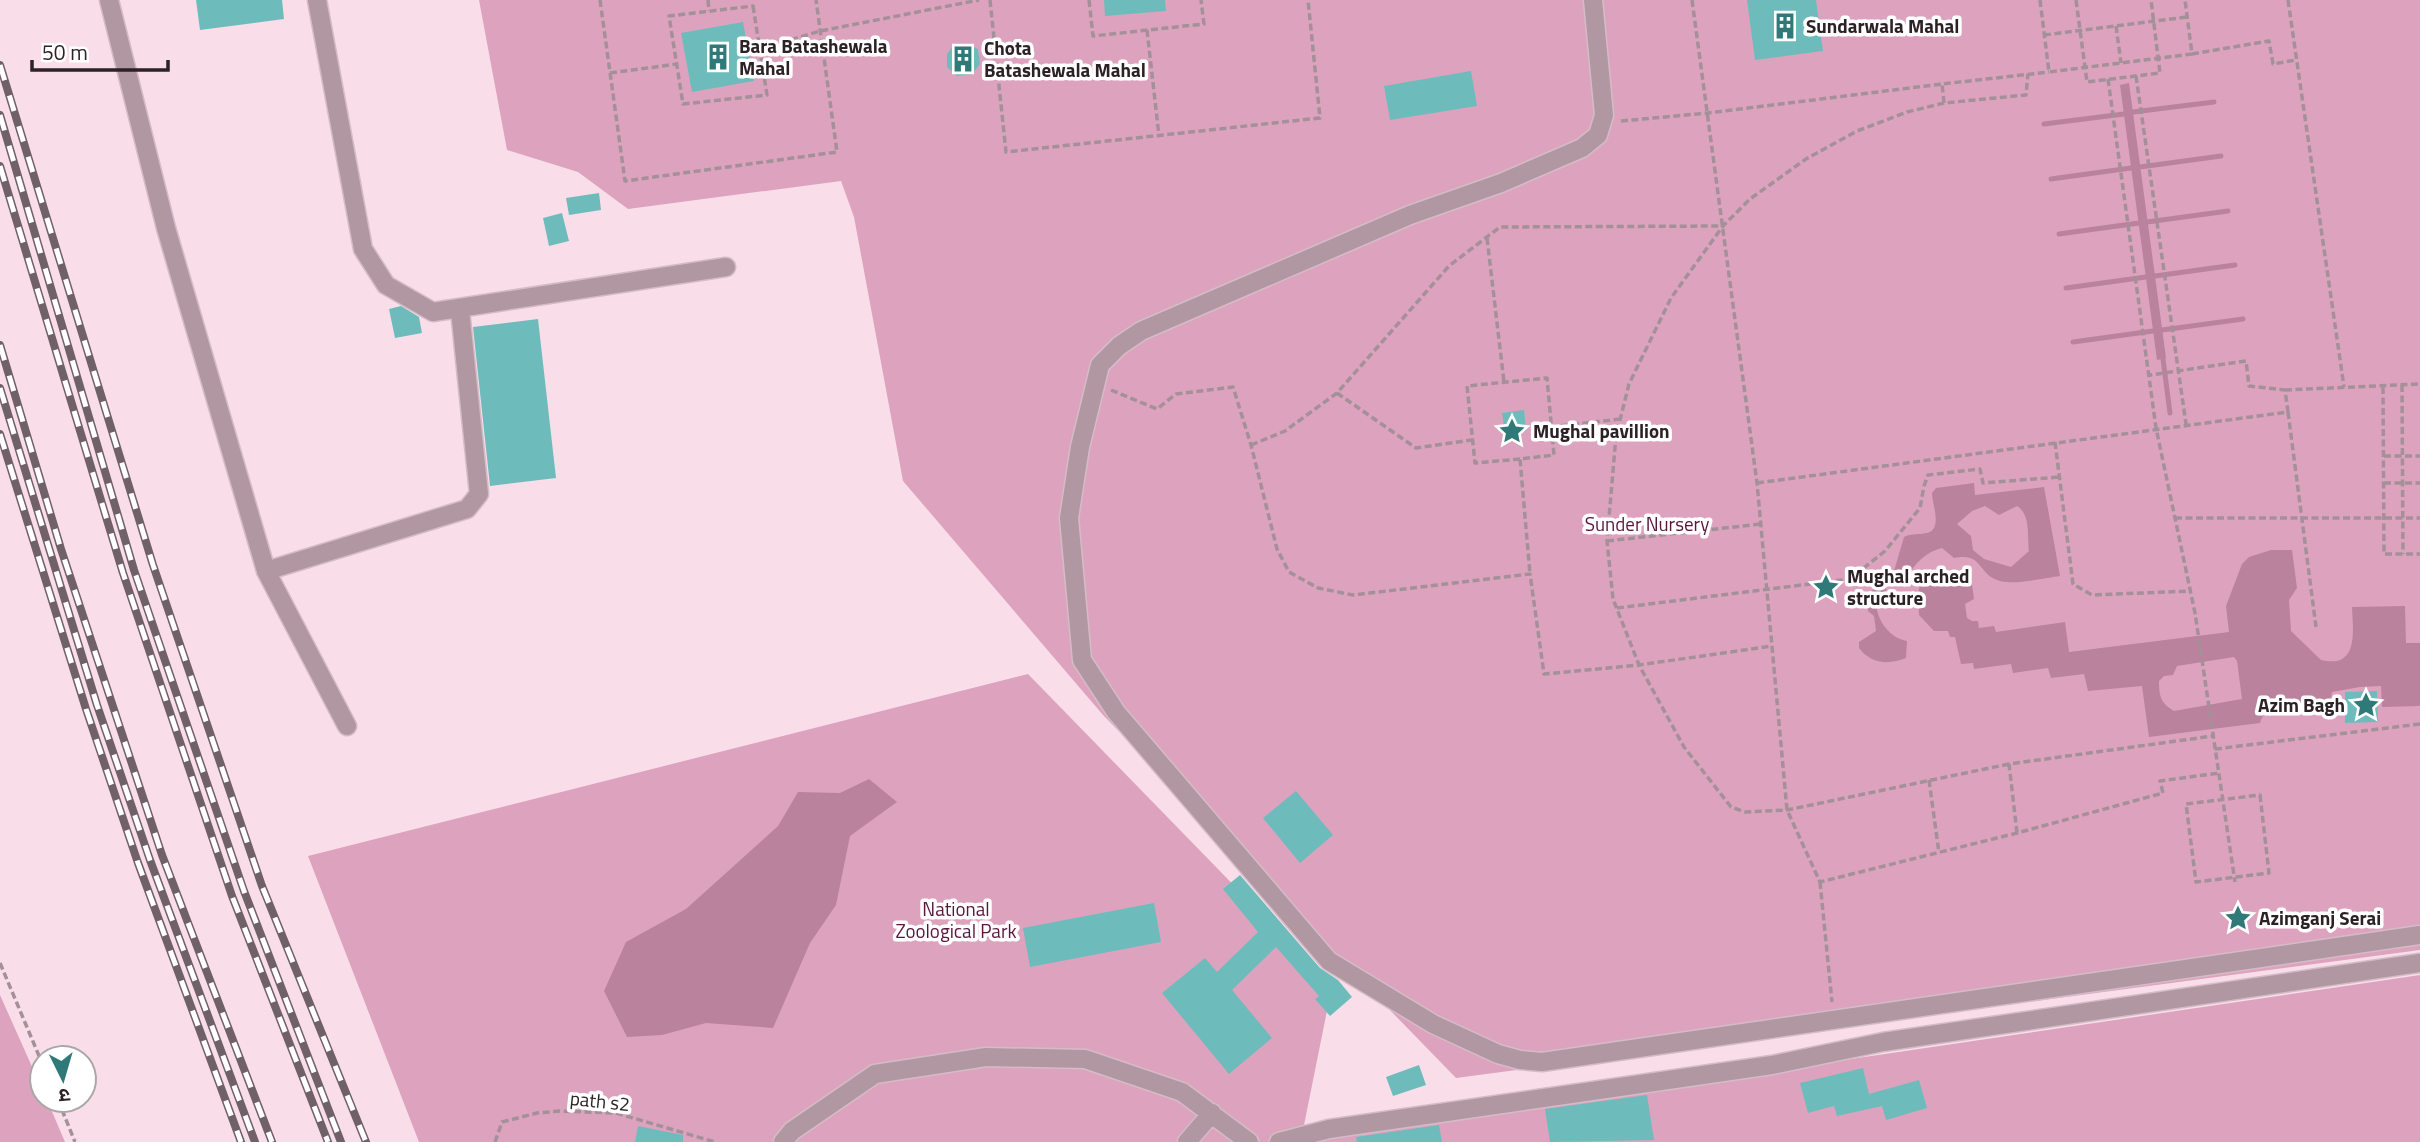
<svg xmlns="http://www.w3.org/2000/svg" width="2420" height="1142" font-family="'Titillium Web','Noto Sans Devanagari',sans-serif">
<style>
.green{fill:#dda3be}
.water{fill:#bb829d;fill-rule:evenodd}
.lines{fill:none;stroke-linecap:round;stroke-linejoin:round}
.stream{stroke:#bb829d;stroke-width:5}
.building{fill:#6dbcbb}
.minor-casing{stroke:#d4bcc7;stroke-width:21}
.path{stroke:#a49099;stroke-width:3.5;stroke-dasharray:7 3.5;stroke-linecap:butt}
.minor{stroke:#b197a2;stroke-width:18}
.rail-casing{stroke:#706067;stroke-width:8}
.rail{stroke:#fff;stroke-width:5;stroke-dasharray:16;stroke-linecap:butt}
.labels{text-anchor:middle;stroke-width:7;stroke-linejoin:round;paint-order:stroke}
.poi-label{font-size:19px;font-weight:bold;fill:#2c2226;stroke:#fff;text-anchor:start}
.park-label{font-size:19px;fill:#59153c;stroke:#fff}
.street-label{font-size:19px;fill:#2c2226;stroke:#fff}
</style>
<rect width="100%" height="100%" fill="#f9deea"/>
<!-- green -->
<path class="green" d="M479,0H2420V950L1456,1078L1103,715L903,481L854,217L841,181L628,209L578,172L507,150Z
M1028,674L1332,986L1301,1140L2420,975V1142H419L308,856Z
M0,995L42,1089V1100H47L65,1142H0Z"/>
<!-- water -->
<path class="water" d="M2129,83L2166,358L2157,360L2120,85Z
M1974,483L1975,495L2044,487L2060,576C2044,578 2011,586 1997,580C1978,573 1982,552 1954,558L1942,548C1929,551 1918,560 1911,571L1902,570L1886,586V591L1878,593C1871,613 1887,638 1907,641L1906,658C1888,665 1871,664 1859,648V642L1876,631L1874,616L1868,611L1866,596L1894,571L1904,537C1912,533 1919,535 1927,533C1943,529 1932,504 1932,493L1936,488ZM1985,506L1999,515L2017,506C2031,515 2027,535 2029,551L2011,567L1984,559L1973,550L1971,536L1957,524L1972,511Z
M2271,550H2292L2297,588L2289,600L2291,631L2321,660C2359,669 2353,631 2352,607L2405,606L2406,643H2420V706L2382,707L2381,686L2360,687L2332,692L2331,698L2337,710L2309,711L2308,715H2302L2291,704L2266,707L2260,723L2149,737L2142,686L2088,691L2084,674L2051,678L2048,668L2013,673L2011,664L1974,669L1973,663L1961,664L1955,637H1950L1948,631H1934L1919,615L1918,593L1922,577L1930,570L1945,569L1947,573H1958L1971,577L1974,599L1965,604L1967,618L1972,621H1978L1979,628L1994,626L1996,632L2065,622L2069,652L2229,632L2226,606L2242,564L2249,557ZM2234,657L2237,661L2242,699L2174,711C2161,703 2159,697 2159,681L2164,676L2173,675L2177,666Z
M869,779L897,802L850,836L836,905L810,943L773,1028L706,1023L662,1035L627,1037L604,991L626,942L686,909L778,826L798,792L840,793Z"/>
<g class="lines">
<!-- stream -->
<path class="stream" d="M2133,112L2214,102
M2044,124L2124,114
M2140,167L2221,156
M2051,179L2131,168
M2147,222L2228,211
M2059,234L2139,223
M2155,276L2235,265
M2066,288L2146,277
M2162,330L2243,319
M2073,342L2153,331
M2163,359L2170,413"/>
</g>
<!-- building -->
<path class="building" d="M196,0H282L284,19L200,30Z
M1104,0H1165L1166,11L1105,16Z
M1747,0H1816L1823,51L1755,60Z
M743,22L754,81L692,92L681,33Z
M967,44L978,49L980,64L972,74L957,76L947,67V54L953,46Z
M1471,71L1477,106L1390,120L1384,86Z
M599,193L601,210L569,215L566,198Z
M562,213L569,241L549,246L543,218Z
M401,306L419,317L422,333L395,338L389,309Z
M538,319L556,478L490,486L473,327Z
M1524,410L1526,431L1505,433L1502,413Z
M2377,691L2378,722L2345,723V692Z
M1296,791L1333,835L1300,863L1263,818Z
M1240,875L1320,968L1338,980L1352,997L1330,1016L1315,999L1319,996L1276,947L1232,990L1272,1038L1229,1074L1162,993L1205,958L1217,972L1258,932L1223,889Z
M1154,903L1161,942L1030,967L1023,928Z
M1419,1065L1426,1085L1393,1096L1386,1077Z
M1863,1068L1869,1094L1919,1080L1927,1108L1886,1120L1882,1106L1837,1116L1834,1106L1808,1113L1800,1083Z
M1647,1095L1654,1140L1550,1142L1545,1109Z
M1439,1125L1442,1142H1357L1356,1137Z
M638,1126L683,1135V1142H635Z"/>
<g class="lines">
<!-- minor casing -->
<g class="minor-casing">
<path id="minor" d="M109,0L166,228L266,571L347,726
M317,0L363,249L386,285L433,312L726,267
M1593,0L1604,115L1598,135L1582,148L1501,183L1410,215L1141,331L1119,346L1100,365L1080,447L1069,518L1082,660L1116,712L1329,961L1433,1024L1498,1054L1520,1060L1542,1062L2420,935
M266,571L467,509L479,494L460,310
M783,1142L792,1131L875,1074L986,1057L1085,1059L1182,1092L1249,1142
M1187,1142L1212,1113
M1279,1142L1329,1129L1772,1065L1883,1042L2420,963"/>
</g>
<!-- path -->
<path class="path" d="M600,0L625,181L837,152L816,0
M708,0L709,11
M990,0L1006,152L1320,118L1308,0
M1089,0L1093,36L1204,24L1201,0
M1692,0L1757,483L1787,810L1820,882L2017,833L2163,793L2160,781L2219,773
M2040,0L2049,72L2192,54L2185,0
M2076,0L2087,82L2160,73L2151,0
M2288,0L2344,387
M753,6L767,95L683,104L669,16Z
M2116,26L2121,63
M1147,30L1159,136
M2044,35L2187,17
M761,49L820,31L979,0
M2192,54L2269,41L2273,64L2296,60
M610,73L677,64
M2136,76L2186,424
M2108,79L2156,428L2195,613L2235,882
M1944,103L1942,84L2049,72
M1621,121L1708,113L1942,84
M1487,238L1504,382
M2402,385L2403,554
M2383,387L2384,554H2420
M1111,390L1157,409L1176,394L1233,387L1251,445L1277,549L1289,572L1318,588L1353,595L1530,574L1544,674L1639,665L1772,646
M2285,390L2420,384
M1337,393L1416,448L1472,440
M2288,412L2316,627
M1551,427L1620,419
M2055,442L2073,584L2092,595L2190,591
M1251,445L1285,431L1337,393L1449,266L1500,227L1723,226
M2384,456H2420
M1520,459L1475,463L1467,386L1547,378L1554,455L1520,459L1530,574
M1757,483L2288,412L2285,390L2249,386L2246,361L2150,375
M2384,483H2420
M2175,518H2420
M1607,541L1761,524
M1617,608L1850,579L1885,551L1920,508L1924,486L1928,475L1980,469L1983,483L2059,477
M2215,749L2420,724
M2009,764L1787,810L1745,812L1731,807L1684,747L1639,665L1613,599L1607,541L1616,436L1629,384L1671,298L1723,226L1750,199L1806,159L1857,131L1907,112L1944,103L2026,95L2028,74
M1929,780L1939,853
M2260,795L2269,873L2196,882L2186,804Z
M2017,833L2009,764L2213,736
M1820,882L1832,1002
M0,963L42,1063
M58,1100L75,1142
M495,1142L502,1122L537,1113L560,1111L616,1113L715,1142"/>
<!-- minor -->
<use href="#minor" class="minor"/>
<!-- rail casing -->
<g class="rail-casing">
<path id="rail" d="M0,65L153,565L262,886L366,1142
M0,115L134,570L244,891L341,1142
M0,166L123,573L232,896L328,1142
M0,345L61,549L162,855L272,1142
M0,388L97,705L150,860L255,1142
M0,434L86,709L138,863L241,1142"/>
</g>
<!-- rail -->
<use href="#rail" class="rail"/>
</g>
<!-- icons -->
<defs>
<g id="building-bare" transform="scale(2.1)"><path d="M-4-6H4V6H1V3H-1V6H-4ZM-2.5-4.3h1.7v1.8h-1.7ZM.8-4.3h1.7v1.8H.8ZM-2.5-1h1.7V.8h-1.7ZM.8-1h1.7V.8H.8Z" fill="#2f7978" stroke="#fff" stroke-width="2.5" paint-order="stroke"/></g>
<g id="sight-bare" transform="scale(2.1)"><path d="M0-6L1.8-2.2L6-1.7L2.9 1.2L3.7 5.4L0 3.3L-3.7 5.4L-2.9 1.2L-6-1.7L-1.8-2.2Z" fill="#2f7978" stroke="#fff" stroke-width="2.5" paint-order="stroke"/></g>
</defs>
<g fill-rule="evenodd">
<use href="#building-bare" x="1785" y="26"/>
<use href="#building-bare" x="718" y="57"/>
<use href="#building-bare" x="963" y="59"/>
<use href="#sight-bare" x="1512" y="431"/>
<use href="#sight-bare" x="1826" y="587"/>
<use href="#sight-bare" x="2366" y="705"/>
<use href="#sight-bare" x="2238" y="918"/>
</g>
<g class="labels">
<!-- poi labels -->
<g class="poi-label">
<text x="1806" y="33">Sundarwala Mahal</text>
<text x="739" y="53">Bara Batashewala<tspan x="739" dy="22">Mahal</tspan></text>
<text x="984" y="55">Chota<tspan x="984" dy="22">Batashewala Mahal</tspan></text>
<text x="1533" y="438">Mughal pavillion</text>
<text x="1847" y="583">Mughal arched<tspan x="1847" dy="22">structure</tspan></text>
<text x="2345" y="712" text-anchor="end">Azim Bagh</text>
<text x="2259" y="925">Azimganj Serai</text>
</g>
<!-- park labels -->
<g class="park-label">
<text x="1647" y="531">Sunder Nursery</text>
<text x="956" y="916">National<tspan x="956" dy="22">Zoological Park</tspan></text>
</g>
<!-- street labels -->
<g class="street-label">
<text transform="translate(600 1101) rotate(6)" y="7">path s2</text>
</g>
</g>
<!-- north arrow -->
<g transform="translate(63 1079) rotate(175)"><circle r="33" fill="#ffffff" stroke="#aba7a8" stroke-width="2"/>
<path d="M0-5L12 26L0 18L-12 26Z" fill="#2f7978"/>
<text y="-10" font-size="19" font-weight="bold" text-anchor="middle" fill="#2c2226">उ</text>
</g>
<!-- scale -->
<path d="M32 60v10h136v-10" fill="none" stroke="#2c2226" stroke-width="3.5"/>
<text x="42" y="60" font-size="21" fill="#2c2226" stroke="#ffffff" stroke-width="5" paint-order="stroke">50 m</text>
</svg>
